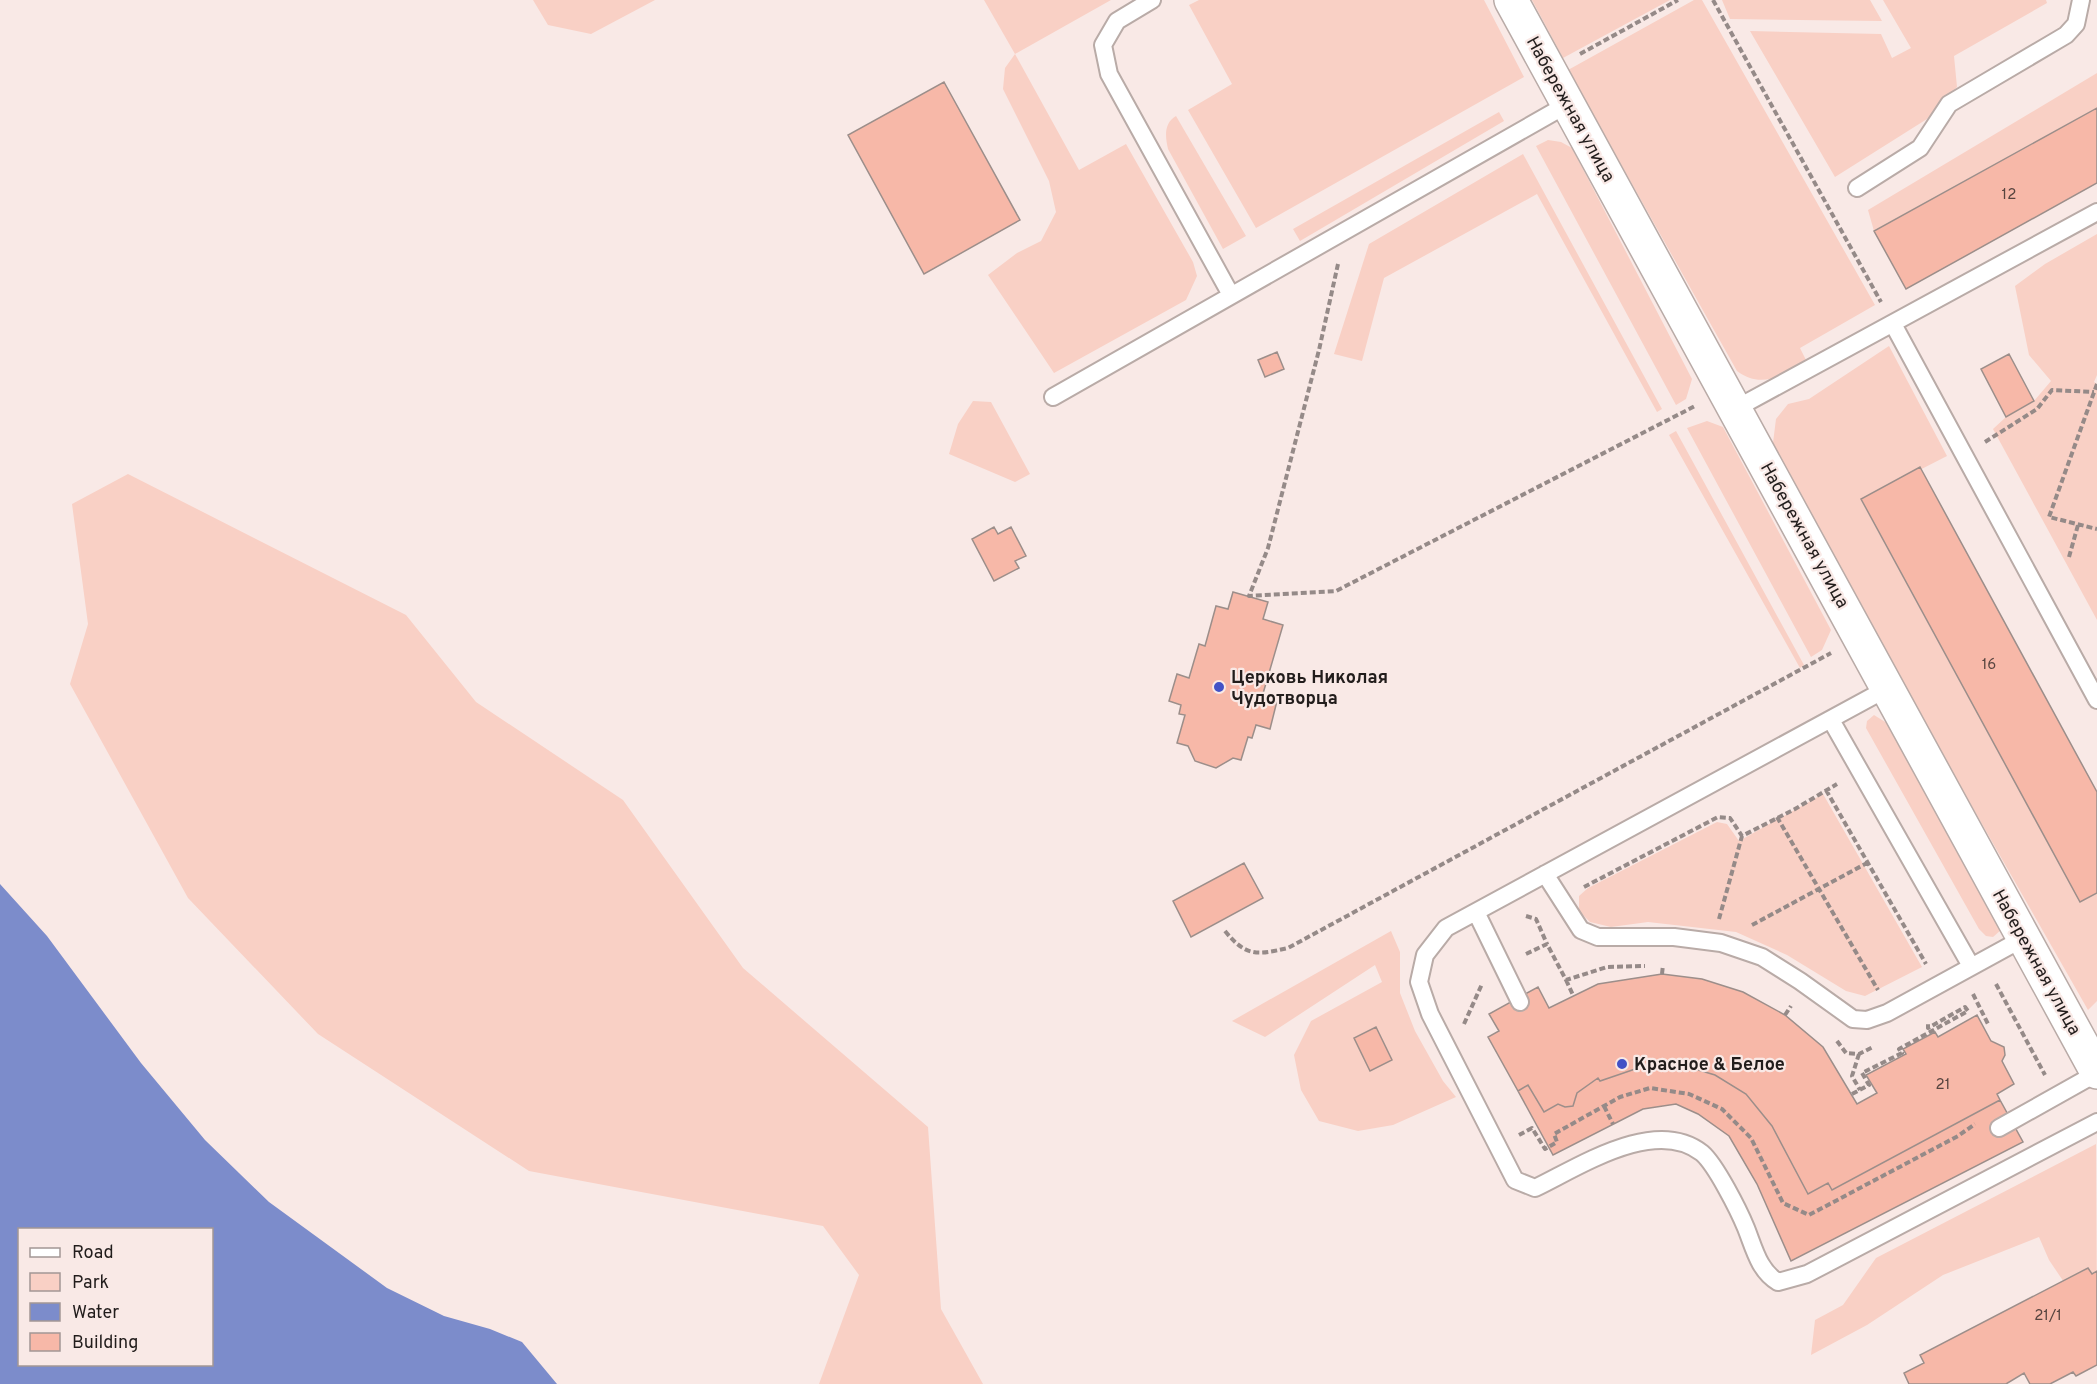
<svg xmlns="http://www.w3.org/2000/svg" width="2097" height="1384" font-family="Overpass,sans-serif">
<style>
.green{fill:#f9d0c5;fill-rule:evenodd}
.water{fill:#7c8ccb;fill-rule:evenodd}
.building{fill:#f7b8a8;stroke:#9c8e8a;stroke-width:1.5}
.lines{fill:none;stroke-linecap:round;stroke-linejoin:round}
.service-casing{stroke:#b9aba7;stroke-width:20}
.minor-casing{stroke:#b9aba7;stroke-width:36}
.path{stroke:#958a88;stroke-width:4;stroke-dasharray:6 3;stroke-linecap:butt}
.service{stroke:#fff;stroke-width:16}
.minor{stroke:#fff;stroke-width:33}
.poi-dot{fill:#4352c6;stroke:#f9e9e6;stroke-width:2}
.labels{text-anchor:middle;stroke-width:4.5;stroke-linejoin:round;paint-order:stroke}
.number-label{font-size:15px;fill:#57443f}
.street-label{font-size:18px;fill:#221d1c;stroke:#f9e9e6}
.poi-label{font-size:18px;font-weight:bold;fill:#221d1c;stroke:#f9e9e6;text-anchor:start}
</style>
<rect width="100%" height="100%" fill="#f9e9e6"/>
<!-- green -->
<path class="green" d="M533,0H655L591,34L548,25Z
M984,0H1111L1015,54L1079,170L1126,144L1193,262L1197,276L1186,300L1054,373L988,275L1017,253L1041,241L1056,212L1049,181L1003,89L1005,68L1015,54Z
M1199,0H1484L1524,77L1256,228L1188,110L1232,84L1189,5Z
M1532,0H1670L1563,58Z
M1694,0H1702L1875,305L1800,348L1807,362C1784,374 1762,390 1737,371L1568,70Z
M1722,0H1870L1882,21L1730,19Z
M1883,0H2046L2047,3L1954,56L1957,87L1927,119L1835,177L1750,31L1881,34L1892,58L1911,48Z
M2097,73V108L1874,231L1868,210Z
M1499,112L1504,121L1300,241L1293,229Z
M1176,116L1246,236L1223,249L1168,149C1165,136 1164,123 1176,116Z
M1548,140L1561,142L1572,148L1692,379L1686,399L1676,405L1536,146Z
M1523,154L1662,409L1657,412L1537,194L1384,278L1362,361L1334,354L1369,244Z
M2097,234V375L2094,382L2097,384V620L1993,429L2006,417L2034,401L2051,381L2029,355L2015,286L2045,264Z
M1889,346L1947,456L1861,500L2080,902L2097,893V1001L2088,1010L1929,731L1773,443L1776,419L1788,404L1809,399Z
M973,401L991,402L1030,474L1015,482L949,454L958,424Z
M1707,421L1723,427L1831,630L1822,650L1811,657L1687,428Z
M1676,431L1804,665L1800,668L1669,435Z
M128,474L406,615L476,702L623,800L743,968L928,1127L941,1309L983,1384H819L859,1275L823,1226L529,1171L318,1034L188,898L70,684L88,624L72,504Z
M1874,715L1890,725L2001,923V930L1993,937L1986,936L1979,929L1866,728L1867,721Z
M1823,794L1922,967L1865,996L1846,991L1787,955L1736,932L1648,922L1611,927L1590,922L1579,911V896L1588,888L1717,822L1727,824L1739,841Z
M1391,931L1400,952V993L1415,1031L1443,1081L1456,1097L1393,1125L1358,1131L1319,1121L1301,1090L1294,1055L1311,1021L1382,982L1375,965L1265,1037L1232,1021ZM1376,1027L1392,1060L1370,1071L1354,1038Z
M2096,1144L2097,1331L2049,1260L2039,1237L1943,1275L1867,1325L1811,1355L1815,1320L1843,1305L1876,1258Z"/>
<!-- water -->
<path class="water" d="M0,884L47,936L141,1063L205,1140L269,1202L387,1288L444,1316L490,1329L522,1342L557,1384H0ZM20,1230H212V1364H20Z"/>
<!-- building -->
<path class="building" d="M944,82L1020,220L924,274L848,135Z
M2097,108V183L1906,289L1874,231Z
M1277,352L1284,369L1265,377L1258,360Z
M2009,354L2034,401L2006,417L1981,369Z
M1920,467L2097,792V893L2080,902L1861,499Z
M994,527L998,534L1011,527L1026,556L1015,561L1019,568L994,581L972,539Z
M1233,592L1268,602L1263,619L1283,625L1262,697L1277,701L1270,729L1256,725L1252,738L1248,737L1241,760L1233,758L1216,768L1195,761L1188,746L1177,743L1185,715L1179,714L1181,705L1169,701L1177,674L1189,678L1199,644L1205,646L1216,606L1228,609Z
M1244,863L1263,898L1191,937L1173,901Z
M1662,974L1702,979L1743,992L1785,1015L1823,1047L1857,1104L1877,1093L1866,1075L1906,1054L1903,1049L1935,1032L1938,1037L1977,1015L1991,1041L2004,1047L2005,1055L2002,1061L2014,1084L1997,1094L2000,1100L1832,1190L1828,1183L1808,1194L1772,1126L1746,1094L1715,1075L1685,1066H1644L1600,1081L1598,1078L1577,1093L1573,1106L1565,1107L1558,1104L1544,1112L1528,1085L1518,1091L1488,1037L1499,1031L1489,1014L1538,987L1549,1008L1598,984Z
M1376,1027L1392,1060L1370,1071L1354,1038Z
M1644,1066H1685L1715,1075L1746,1094L1772,1126L1808,1194L1828,1183L1832,1190L2000,1100L2023,1142L1791,1261L1757,1184L1729,1136L1698,1114L1676,1104L1643,1109L1553,1155L1518,1091L1528,1085L1544,1112L1558,1104L1565,1107L1573,1106L1577,1093L1598,1078L1600,1081Z
M2088,1268L2092,1274L2097,1271V1365L2076,1376L2073,1372L2050,1384H2030L2024,1373L2006,1384H1909L1904,1373L1924,1363L1920,1355Z"/>
<g class="lines">
<!-- service casing -->
<g class="service-casing">
<path id="service" d="M1152,0L1117,21L1103,45L1109,74L1231,295
M1857,188L1920,148L1949,104L2066,35L2076,24L2081,0
M1893,324L2097,700
M1053,397L1568,104
M1735,409L2097,212
M1888,688L1446,928L1425,955L1419,982L1430,1014L1515,1180L1535,1188C1579,1167 1655,1116 1702,1153C1716,1165 1739,1211 1746,1228C1754,1248 1759,1271 1778,1282L1807,1274L2097,1122
M1831,720L1971,966
M1545,874L1581,930L1598,937H1674L1721,943L1762,957L1800,981L1853,1019L1867,1020L1887,1013L2024,938
M1476,912L1520,1002
M1999,1128L2097,1073"/>
</g>
<!-- minor casing -->
<g class="minor-casing">
<path id="minor" d="M1511,0L2097,1072"/>
</g>
<!-- path -->
<path class="path" d="M1713,0L1881,302
M1580,54L1678,0
M1338,264L1319,350L1268,548L1249,596L1336,591L1695,406
M2097,384L2049,517L2097,529
M1985,442L2037,409L2052,390L2094,392
M2069,557L2078,525
M1826,790L1926,964
M1777,817L1878,990
M1584,887L1718,817L1730,818L1742,836L1795,809L1837,784
M1526,916L1536,919L1547,944
M1719,919L1742,836
M1752,925L1867,863
M1225,931C1246,957 1257,955 1288,948L1831,653
M1526,954L1547,944L1566,980L1607,967L1645,966
M1662,974L1663,965
M1566,980L1573,995
M1996,984L2045,1075
M1973,994L1989,1026
M1785,1015L1791,1006
M1464,1024L1482,984
M1837,1041L1846,1053L1859,1054L1873,1047
M1859,1054L1852,1076L1860,1090
M1852,1094L1869,1085L1862,1073L1902,1053L1899,1049L1968,1011L1965,1007L1928,1028V1023
M1604,1106L1613,1124
M1519,1135L1532,1128L1545,1149L1557,1142L1554,1134L1620,1097L1650,1088L1689,1094L1722,1109L1751,1138L1783,1203L1809,1215L1958,1136L1975,1124"/>
<!-- service -->
<use href="#service" class="service"/>
<!-- minor -->
<use href="#minor" class="minor"/>
</g>
<!-- markers -->
<g class="poi-dot">
<circle cx="1219" cy="687" r="6"/>
<circle cx="1622" cy="1064" r="6"/>
</g>
<g class="labels">
<!-- number labels -->
<g class="number-label">
<text x="2009" y="199">12</text>
<text x="1989" y="669">16</text>
<text x="1943" y="1089">21</text>
<text x="2048" y="1320">21/1</text>
</g>
<!-- street labels -->
<g class="street-label">
<text transform="translate(1571 109) rotate(61)" y="6">Набережная улица</text>
<text transform="translate(1805 535) rotate(61)" y="6">Набережная улица</text>
<text transform="translate(2037 962) rotate(61)" y="6">Набережная улица</text>
</g>
<!-- poi labels -->
<g class="poi-label">
<text x="1231" y="683">Церковь Николая<tspan x="1231" dy="21">Чудотворца</tspan></text>
<text x="1634" y="1070">Красное &amp; Белое</text>
</g>
</g>
<!-- legend -->
<rect x="18" y="1228" width="195" height="138" fill="#f9e9e6" stroke="#a39795" stroke-width="1.5"/>
<rect x="30" y="1248" width="30" height="9" fill="#ffffff" stroke="#a39795" stroke-width="1.5"/>
<text x="72" y="1258" font-size="18" fill="#221d1c">Road</text>
<rect x="30" y="1273" width="30" height="18" fill="#f9d0c5" stroke="#a39795" stroke-width="1.5"/>
<text x="72" y="1288" font-size="18" fill="#221d1c">Park</text>
<rect x="30" y="1303" width="30" height="18" fill="#7c8ccb" stroke="#a39795" stroke-width="1.5"/>
<text x="72" y="1318" font-size="18" fill="#221d1c">Water</text>
<rect x="30" y="1333" width="30" height="18" fill="#f7b8a8" stroke="#a39795" stroke-width="1.5"/>
<text x="72" y="1348" font-size="18" fill="#221d1c">Building</text>
</svg>
